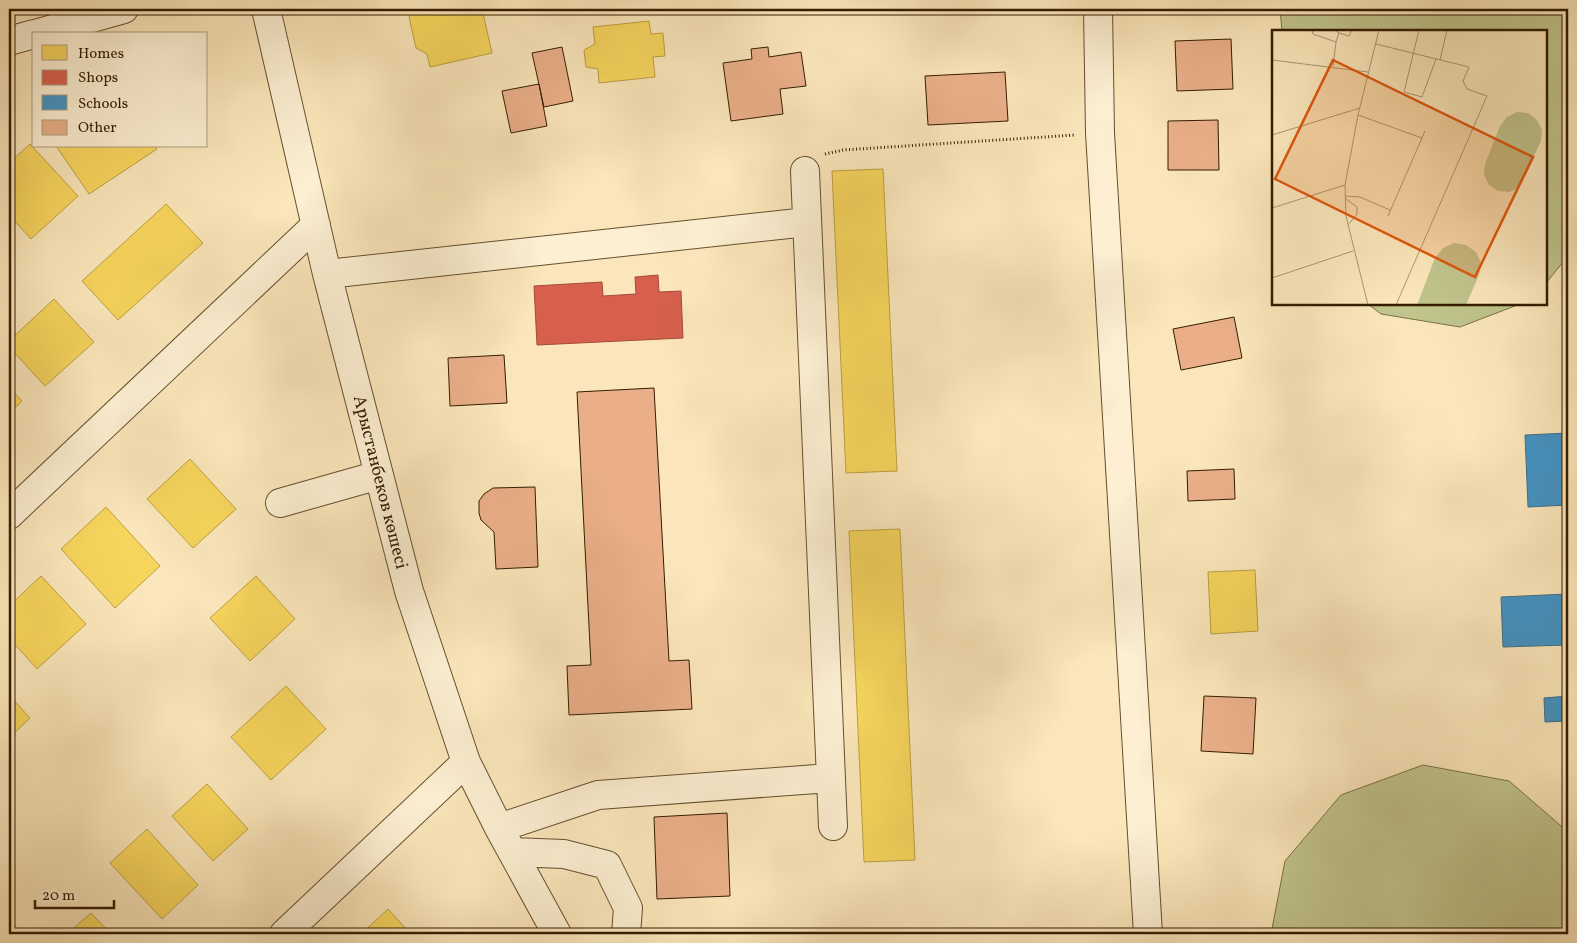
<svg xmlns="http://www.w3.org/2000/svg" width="1577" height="943" font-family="Vollkorn,serif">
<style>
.green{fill:#c1c48d;stroke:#7a7046}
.homes{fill:#f6d55c;stroke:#bc9e40}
.shops{fill:#d6604d;stroke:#a54c36}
.schools{fill:#4393c3;stroke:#3e7088}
.building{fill:#eaaf89;stroke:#341d00}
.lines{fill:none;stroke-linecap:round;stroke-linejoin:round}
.minor-casing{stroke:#664f2e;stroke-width:30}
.path{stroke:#341d00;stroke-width:3;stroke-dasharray:1 2.5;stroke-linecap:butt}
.minor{stroke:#fcefd2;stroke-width:28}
.labels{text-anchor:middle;stroke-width:5;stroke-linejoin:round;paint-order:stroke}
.street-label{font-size:18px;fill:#341d00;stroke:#fcefd2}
.inset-road{fill:none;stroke:#ab9670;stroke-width:1}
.view{fill:#df560b;fill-opacity:0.15;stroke:#df560b;stroke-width:2.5}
.inset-edge{fill:none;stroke:#341d00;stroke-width:2.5}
</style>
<rect width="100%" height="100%" fill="#fae6ba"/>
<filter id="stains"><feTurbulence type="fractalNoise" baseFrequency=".004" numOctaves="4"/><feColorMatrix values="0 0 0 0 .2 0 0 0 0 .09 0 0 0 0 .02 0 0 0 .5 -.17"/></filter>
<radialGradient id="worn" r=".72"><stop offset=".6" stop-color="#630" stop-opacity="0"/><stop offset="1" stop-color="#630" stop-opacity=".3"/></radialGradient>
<!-- green -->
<path class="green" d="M1280,9H1568V256L1546,283V31H1282Z
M1368,304H1520L1460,327L1381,314Z
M1423,765L1509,781L1568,832V934H1271L1285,861L1341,795Z"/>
<!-- homes -->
<path class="homes" d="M416,9H482L492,53L430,67L427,54L416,48L409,17Z
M649,21L651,34L663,33L665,56L653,57L655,77L599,83L598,69L586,67L584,50L595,44L593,27Z
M30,144L78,196L31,239L9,215V163Z
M56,146H155L157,149L89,194Z
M883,169L897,471L846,473L832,171Z
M166,204L203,243L118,320L82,281Z
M54,299L94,342L45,386L9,347V341Z
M9,387L22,401L9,414Z
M190,459L236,509L193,548L147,499Z
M106,507L160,566L115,608L61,549Z
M900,529L915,860L864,862L849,531Z
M1255,570L1258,631L1211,634L1208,572Z
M41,576L86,624L37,669L9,638V606Z
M256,576L295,619L250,661L210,618Z
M286,686L326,729L271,780L231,737Z
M9,695L30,718L9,738Z
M207,784L248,829L213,861L172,816Z
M147,829L198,885L162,919L110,863Z
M388,909L411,934H361Z
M91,913L111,934H67Z"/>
<!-- shops -->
<path class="shops" d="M658,275L659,292L681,291L683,338L537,345L534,286L602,282L603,296L636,294L635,277Z"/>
<!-- schools -->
<path class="schools" d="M1568,433V505L1528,507L1525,435Z
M1568,594V645L1503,647L1501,597Z
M1568,696V721L1545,722L1544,698Z"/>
<!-- building -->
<path class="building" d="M1231,39L1233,89L1177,91L1175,41Z
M562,47L573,101L544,107L532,53Z
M768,47L769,57L801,52L806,86L780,89L783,114L731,121L723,63L752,59L751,49Z
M1005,72L1008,121L928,125L925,76Z
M539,84L547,126L511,133L502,91Z
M1218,120L1219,170H1168V121Z
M1234,317L1242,358L1181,370L1173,329Z
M504,355L507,403L450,406L448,358Z
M654,388L669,661L689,660L692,709L569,715L567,666L591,665L577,392Z
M1234,469L1235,499L1188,501L1187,471Z
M535,487L538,567L496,569L494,532L481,520L479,513V501L484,494L493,488Z
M1204,696L1256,698L1253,754L1201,751Z
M727,813L730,896L657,899L654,817Z"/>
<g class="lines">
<!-- minor casing -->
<g class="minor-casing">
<path id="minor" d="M266,9L327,274L409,591L466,762L499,828L557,934
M1098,9L1100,133L1148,934
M35,34L124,9
M9,41L34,34
M805,171L833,826
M327,274L807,222
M280,503L379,475
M9,515L316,225
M499,828L598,795L830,778
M512,852L564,854L607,865L628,908L626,934
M284,934L466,762"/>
</g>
<!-- path -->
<path class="path" d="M825,154L843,150L1075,135"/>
<!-- minor -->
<use href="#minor" class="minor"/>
</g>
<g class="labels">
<!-- street labels -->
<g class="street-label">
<text transform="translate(381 482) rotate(76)" y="6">Арыстанбеков көшесі</text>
</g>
</g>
<!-- overview -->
<g transform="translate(1272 30)">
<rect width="275" height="275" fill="#fae6ba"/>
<path d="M245,82L256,83L265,90L270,100L269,111L247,158L237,162L226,161L217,155L212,145L213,134L228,96L235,87ZM182,213L194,215L204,222L209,233L207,245L194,275H145L163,228L171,218Z" fill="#c1c48d"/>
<path class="inset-road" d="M40,0L41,4L64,12L61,36M62,0L67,3L64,12M147,0L132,62L150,67L164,29M67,3L77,6L80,0M104,14L197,37L191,51L195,59L215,66L124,275M0,30L96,42M168,30L175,0M86,85L150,108M0,105L88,78M73,166L88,167L118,180M74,169L85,177V184L76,195M0,178L73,155M116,186L153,101M0,248L81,221M96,275L74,186L73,155L86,85L107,0"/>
<path class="view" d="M61,30L261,127L203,247L3,149Z"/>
<rect width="275" height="275" class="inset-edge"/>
</g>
<!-- margin -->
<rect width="1577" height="943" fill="none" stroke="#fae6ba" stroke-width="30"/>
<rect x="10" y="10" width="1557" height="923" fill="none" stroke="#341d00" stroke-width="2.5"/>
<rect x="15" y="15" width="1547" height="913" fill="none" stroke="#341d00"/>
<!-- legend -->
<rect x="32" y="32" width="175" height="115" fill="#fcefd2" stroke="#ac9b7e"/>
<rect x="42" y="45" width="25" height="15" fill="#f6d55c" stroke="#ac9b7e"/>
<text x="78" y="58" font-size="15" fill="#341d00">Homes</text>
<rect x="42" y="70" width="25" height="15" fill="#d6604d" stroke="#ac9b7e"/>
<text x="78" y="82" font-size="15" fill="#341d00">Shops</text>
<rect x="42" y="95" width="25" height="15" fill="#4393c3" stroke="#ac9b7e"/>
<text x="78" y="108" font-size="15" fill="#341d00">Schools</text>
<rect x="42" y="120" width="25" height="15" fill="#eaaf89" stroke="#ac9b7e"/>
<text x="78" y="132" font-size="15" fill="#341d00">Other</text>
<!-- scale -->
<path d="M35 900v8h79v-8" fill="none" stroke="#341d00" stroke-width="2.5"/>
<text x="42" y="900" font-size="15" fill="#341d00" stroke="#fcefd2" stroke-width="4" paint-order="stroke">20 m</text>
<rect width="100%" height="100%" filter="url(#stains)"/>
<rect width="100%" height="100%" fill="url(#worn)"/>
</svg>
